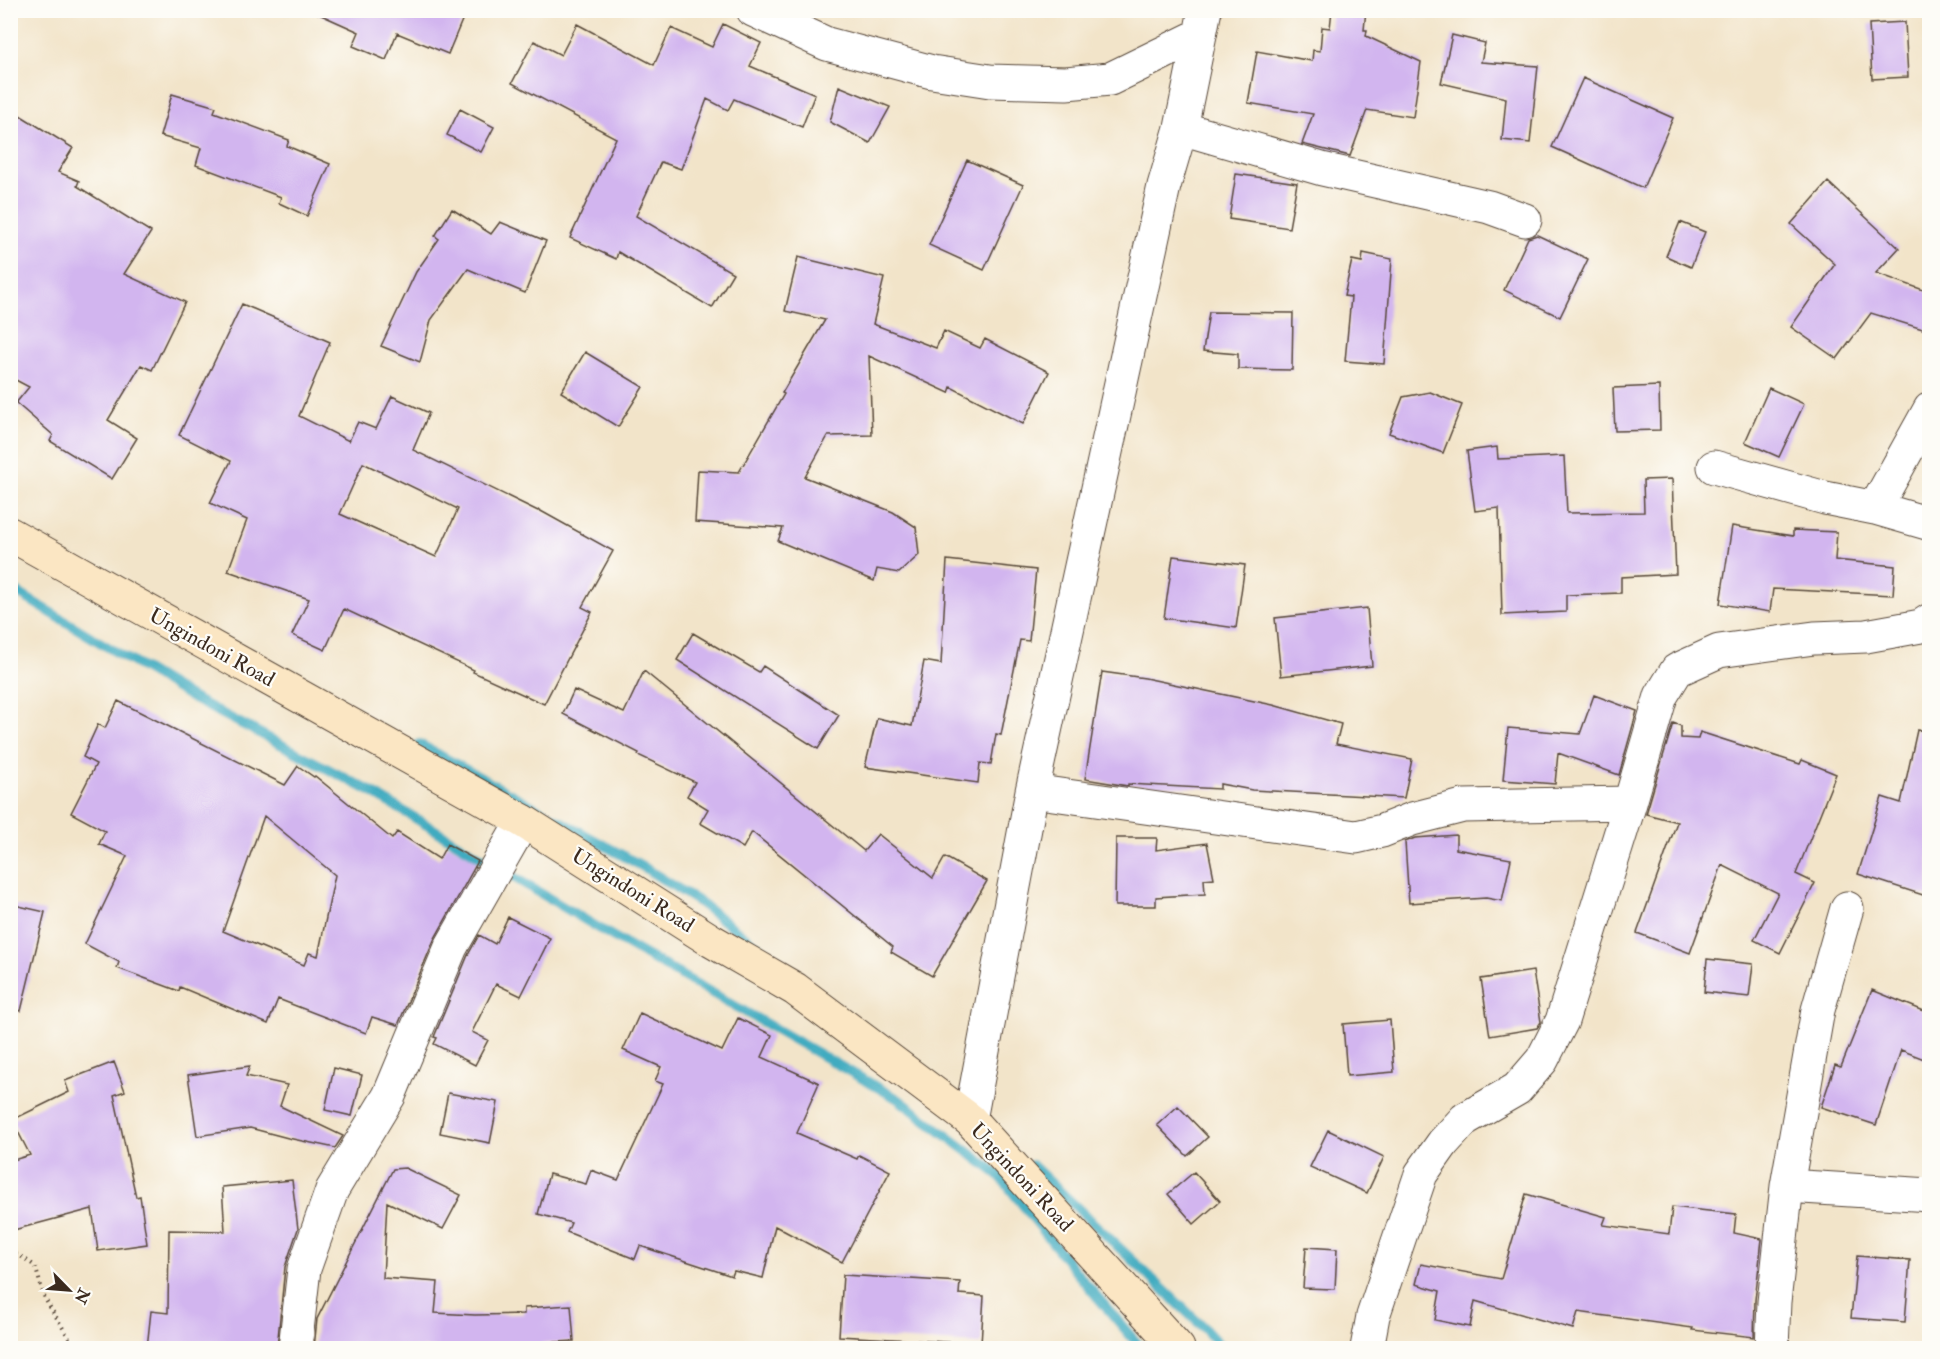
<svg xmlns="http://www.w3.org/2000/svg" width="1940" height="1359" font-family="'IM FELL Double Pica',serif">
<style>
.lines{fill:none;stroke-linecap:round;stroke-linejoin:round}
.stream{stroke:#40abc0;stroke-width:10}
.building{fill:#d2b5ef;fill-rule:evenodd}
.minor-casing{stroke:#564638;stroke-width:35}
.secondary-casing{stroke:#564638;stroke-width:35}
.path{stroke:#564638;stroke-width:4;stroke-dasharray:1.5 4.5;stroke-linecap:butt}
.minor{stroke:#fff;stroke-width:33}
.secondary{stroke:#fbe6c3;stroke-width:33}
.labels{text-anchor:middle;stroke-width:4.5;stroke-linejoin:round;paint-order:stroke}
.street-label{font-size:21px;fill:#3b2a1e;stroke:#fdfcf7}
</style>
<rect width="100%" height="100%" fill="#fdfcf7"/>
<filter id="ink" filterUnits="userSpaceOnUse"><feTurbulence type="fractalNoise" baseFrequency=".0167" numOctaves="2"/><feDisplacementMap in="SourceGraphic" scale="12" xChannelSelector="R" yChannelSelector="G"/><feConvolveMatrix kernelMatrix="1 2 1 2 8 2 1 2 1" color-interpolation-filters="sRGB"/></filter>
<filter id="wash" filterUnits="userSpaceOnUse"><feTurbulence type="fractalNoise" baseFrequency=".008" numOctaves="4" result="noise"/><feDisplacementMap in="SourceGraphic" scale="24" xChannelSelector="R" yChannelSelector="G"/><feGaussianBlur stdDeviation="1.35" result="paint"/><feColorMatrix in="noise" values="0 0 0 0 0 0 0 0 0 0 0 0 0 0 0 0 0 1.4 0 .05"/><feComposite in="paint" operator="in"/></filter>
<g filter="url(#wash)">
<rect width="100%" height="100%" fill="#f2e4c9"/>
<g class="lines">
<!-- stream -->
<path class="stream" d="M10,588L194,699L370,791L612,936L898,1099L999,1175L1076,1272L1141,1348
M419,744L642,866L699,902L779,963
M1032,1165L1204,1328L1222,1348"/>
</g>
<g id="blocks">
<!-- building -->
<path class="building" d="M310,10H444L463,18L448,54L397,33L386,60L353,46L359,32Z
M1332,10H1366L1364,30H1367L1366,36L1421,62L1413,117L1367,110L1350,156L1302,144L1313,114L1248,103L1257,51L1312,61L1313,50L1320,51L1322,27L1330,28Z
M1905,22L1908,77L1872,79L1869,24Z
M577,24L654,65L671,28L712,47L723,24L761,43L750,66L815,94L802,127L734,99L728,110L707,99L681,169L661,162L636,216L733,273L712,308L618,252L616,259L570,238L616,138L512,83L534,41L561,55Z
M1452,35L1485,43L1481,62L1538,66L1530,143L1502,140L1506,98L1441,83Z
M1583,78L1673,118L1643,188L1552,147Z
M839,86L890,107L870,143L830,122Z
M172,94L216,107L214,112L289,140L287,146L330,164L307,216L279,203L281,197L196,165L201,148L160,136Z
M10,109L73,148L58,172L79,181L77,186L151,232L124,274L185,302L152,370L141,365L108,420L137,438L112,479L50,441L53,435L16,403L29,387L10,377Z
M460,109L494,127L481,152L447,135Z
M967,160L1023,185L984,270L929,245Z
M1236,174L1297,183L1289,228L1229,219Z
M1828,182L1899,248L1876,273L1929,292V331L1871,313L1837,359L1791,327L1835,264L1791,224Z
M452,209L491,234L500,222L546,241L525,293L468,269L431,320L420,362L381,346L416,272L439,239L435,236Z
M1680,222L1705,232L1691,267L1666,256Z
M1537,235L1588,259L1560,317L1504,290L1528,238Z
M1363,253L1392,259L1384,364L1345,361L1351,297L1344,296L1352,260L1362,262Z
M798,257L884,278L873,324L936,348L944,331L980,348L985,339L1049,372L1023,424L951,387L949,393L869,356L872,435L828,436L805,477L893,512L916,527L919,555L899,573L877,569L874,581L778,541L783,528L695,522L698,470L739,472L784,394L782,393L825,320L785,311Z
M242,304L330,342L299,416L349,441L358,422L376,429L392,396L429,413L413,450L538,511L539,510L613,551L582,607L592,612L544,704L473,672L474,670L344,609L325,650L292,635L309,599L228,571L247,520L210,503L231,461L179,435ZM363,463L458,509L436,557L340,514Z
M1209,312L1293,313L1292,370L1238,369V354L1203,351Z
M585,352L643,387L618,427L561,392Z
M1659,386L1660,430L1615,431L1613,388Z
M1769,388L1804,404L1779,457L1745,442Z
M1430,392L1462,405L1443,453L1389,433L1403,397Z
M1497,447L1498,459L1564,456L1567,513L1644,512L1643,480L1672,479L1676,574L1621,577V593L1566,595V612L1502,615L1499,508L1475,511L1467,451Z
M1732,526L1793,536V530L1837,532L1835,560L1895,566L1893,595L1773,589L1770,612L1720,604Z
M1173,556L1245,565L1236,628L1164,618Z
M947,560L1036,570L1029,641L1020,640L1001,735L996,734L991,764L980,763L978,783L865,767L877,718L912,726L924,661L941,664Z
M1367,608L1372,666L1281,676L1275,618Z
M693,633L759,672L763,666L839,715L818,749L677,660Z
M644,671L864,851L878,834L933,878L945,857L987,881L932,976L891,952L893,947L752,832L743,848L700,823L708,809L687,796L695,782L638,755L639,753L563,714L574,690L624,713Z
M1102,672L1145,678L1273,705L1341,724L1336,744L1412,759L1404,798L1252,790L1220,784V789L1128,784V786L1085,779Z
M1594,695L1637,711L1619,775L1558,753L1555,784L1503,780L1508,728L1580,734Z
M118,701L285,785L298,766L314,777L315,776L392,839L397,832L439,859L447,844L478,861L434,940L398,1025L372,1017L366,1033L278,999L268,1024L180,987L179,991L117,968L119,962L85,944L127,856L99,844L105,831L71,813L96,764L83,757L98,724L105,728ZM264,816L335,875L318,956L309,953L304,965L223,931Z
M1673,723L1681,726V738L1698,739L1700,732L1800,764L1802,760L1836,774L1796,874L1815,883L1780,953L1754,940L1778,893L1722,865L1690,953L1637,933L1677,822L1646,814Z
M1917,730L1929,731V897L1858,874L1882,797L1901,803Z
M1456,835V849L1511,859L1502,901L1486,898L1409,903L1405,842L1415,838Z
M1116,838H1157L1156,850L1207,843L1214,878L1204,879L1205,894L1156,897V906H1115Z
M10,904L45,912L21,1011L10,1010Z
M508,917L550,938L521,996L496,984L472,1032L488,1040L475,1065L434,1044L437,1038L434,1037L468,955L479,935L495,944Z
M1707,959L1753,964L1749,997L1704,992Z
M1533,971L1541,1022L1537,1028L1490,1036L1481,979Z
M1872,990L1929,1013V1061L1901,1050L1876,1125L1821,1107L1835,1065L1841,1067Z
M640,1013L722,1051L738,1018L772,1035L762,1057L819,1083L797,1133L857,1159L859,1155L890,1171L842,1262L775,1226L763,1278L734,1271L732,1276L640,1246L635,1259L567,1232L571,1223L538,1214L549,1174L586,1184L591,1170L618,1180L663,1084L655,1081L661,1067L623,1050Z
M1390,1020L1394,1072L1347,1076L1343,1024Z
M114,1062L125,1091L114,1095L136,1197L140,1196L147,1244L98,1251L92,1209L10,1231V1161L30,1155L12,1120L69,1092L65,1081Z
M250,1066L246,1076L287,1085L280,1106L343,1136L335,1148L288,1138L250,1128L197,1136L188,1075Z
M334,1068L362,1075L352,1116L325,1110Z
M448,1093L498,1102L490,1143L440,1133Z
M1178,1106L1208,1137L1187,1156L1157,1125Z
M1328,1130L1384,1157L1367,1193L1310,1167Z
M405,1168L461,1195L443,1229L387,1202L383,1278L438,1282L435,1313L475,1315L524,1314V1308L571,1305L574,1341L542,1343V1348H314L317,1319L393,1169Z
M1194,1172L1220,1201L1194,1224L1168,1194Z
M292,1180L298,1229L285,1267L277,1348H147L151,1311L168,1313L169,1230L225,1231L222,1187Z
M1526,1194L1606,1217L1603,1225L1669,1234L1672,1207L1736,1214L1734,1233L1762,1239L1755,1300L1754,1337L1692,1330L1693,1328L1578,1312L1573,1329L1475,1301L1470,1327L1435,1320L1440,1291L1416,1284L1421,1264L1501,1279Z
M1306,1247L1337,1249L1335,1289L1303,1288Z
M1857,1256L1910,1260L1905,1322L1851,1318Z
M843,1275L960,1282L959,1294L984,1296L981,1344L839,1336Z"/>
</g>
</g>
<g filter="url(#ink)">
<use href="#blocks" fill-opacity="0" stroke="#564638" stroke-width="1.5"/>
<g class="lines">
<!-- minor casing -->
<g class="minor-casing">
<path id="minor" d="M753,10L827,44L932,72L990,81L1066,83L1110,79L1200,35
M1181,128L1322,169L1489,207L1525,220
M1714,467L1825,498L1875,508L1930,524
M1875,508L1930,409
M1032,791L1356,837L1382,831L1412,819L1463,806L1630,803
M970,1120L1032,791L1164,186L1181,128L1205,10
M1787,1186L1930,1195
M295,1348L304,1269L332,1190L389,1096L451,947L523,821
M1367,1348L1373,1316L1421,1174L1443,1143L1465,1119L1517,1089L1542,1060L1562,1021L1630,803L1661,696L1677,670L1719,651L1814,638L1866,636L1921,626L1930,620
M1772,1348L1774,1302L1787,1186L1818,1010L1847,908"/>
</g>
<!-- secondary casing -->
<g class="secondary-casing">
<path id="secondary" d="M10,534L523,821L712,941L795,989L970,1120L1178,1348"/>
</g>
<!-- path -->
<path class="path" d="M10,1253L19,1255L35,1266L45,1299L74,1346L77,1348"/>
<!-- minor -->
<use href="#minor" class="minor"/>
<!-- secondary -->
<use href="#secondary" class="secondary"/>
</g>
</g>
<g class="labels">
<!-- street labels -->
<g class="street-label">
<text transform="translate(212 647) rotate(29)" y="7">Ungindoni Road</text>
<text transform="translate(633 890) rotate(32)" y="7">Ungindoni Road</text>
<text transform="translate(1022 1177) rotate(47)" y="7">Ungindoni Road</text>
</g>
</g>
<!-- margin -->
<rect width="1940" height="1359" fill="none" stroke="#fdfcf7" stroke-width="36"/>
<!-- north arrow -->
<g transform="translate(69 1290) rotate(115)" stroke="#fdfcf7" stroke-width="4.5" paint-order="stroke">
<path d="M0-4.5L10 22L0 15L-10 22Z" fill="#3b2a1e"/>
<text y="-9" font-size="16" font-weight="bold" text-anchor="middle" fill="#3b2a1e">N</text>
</g>
</svg>
